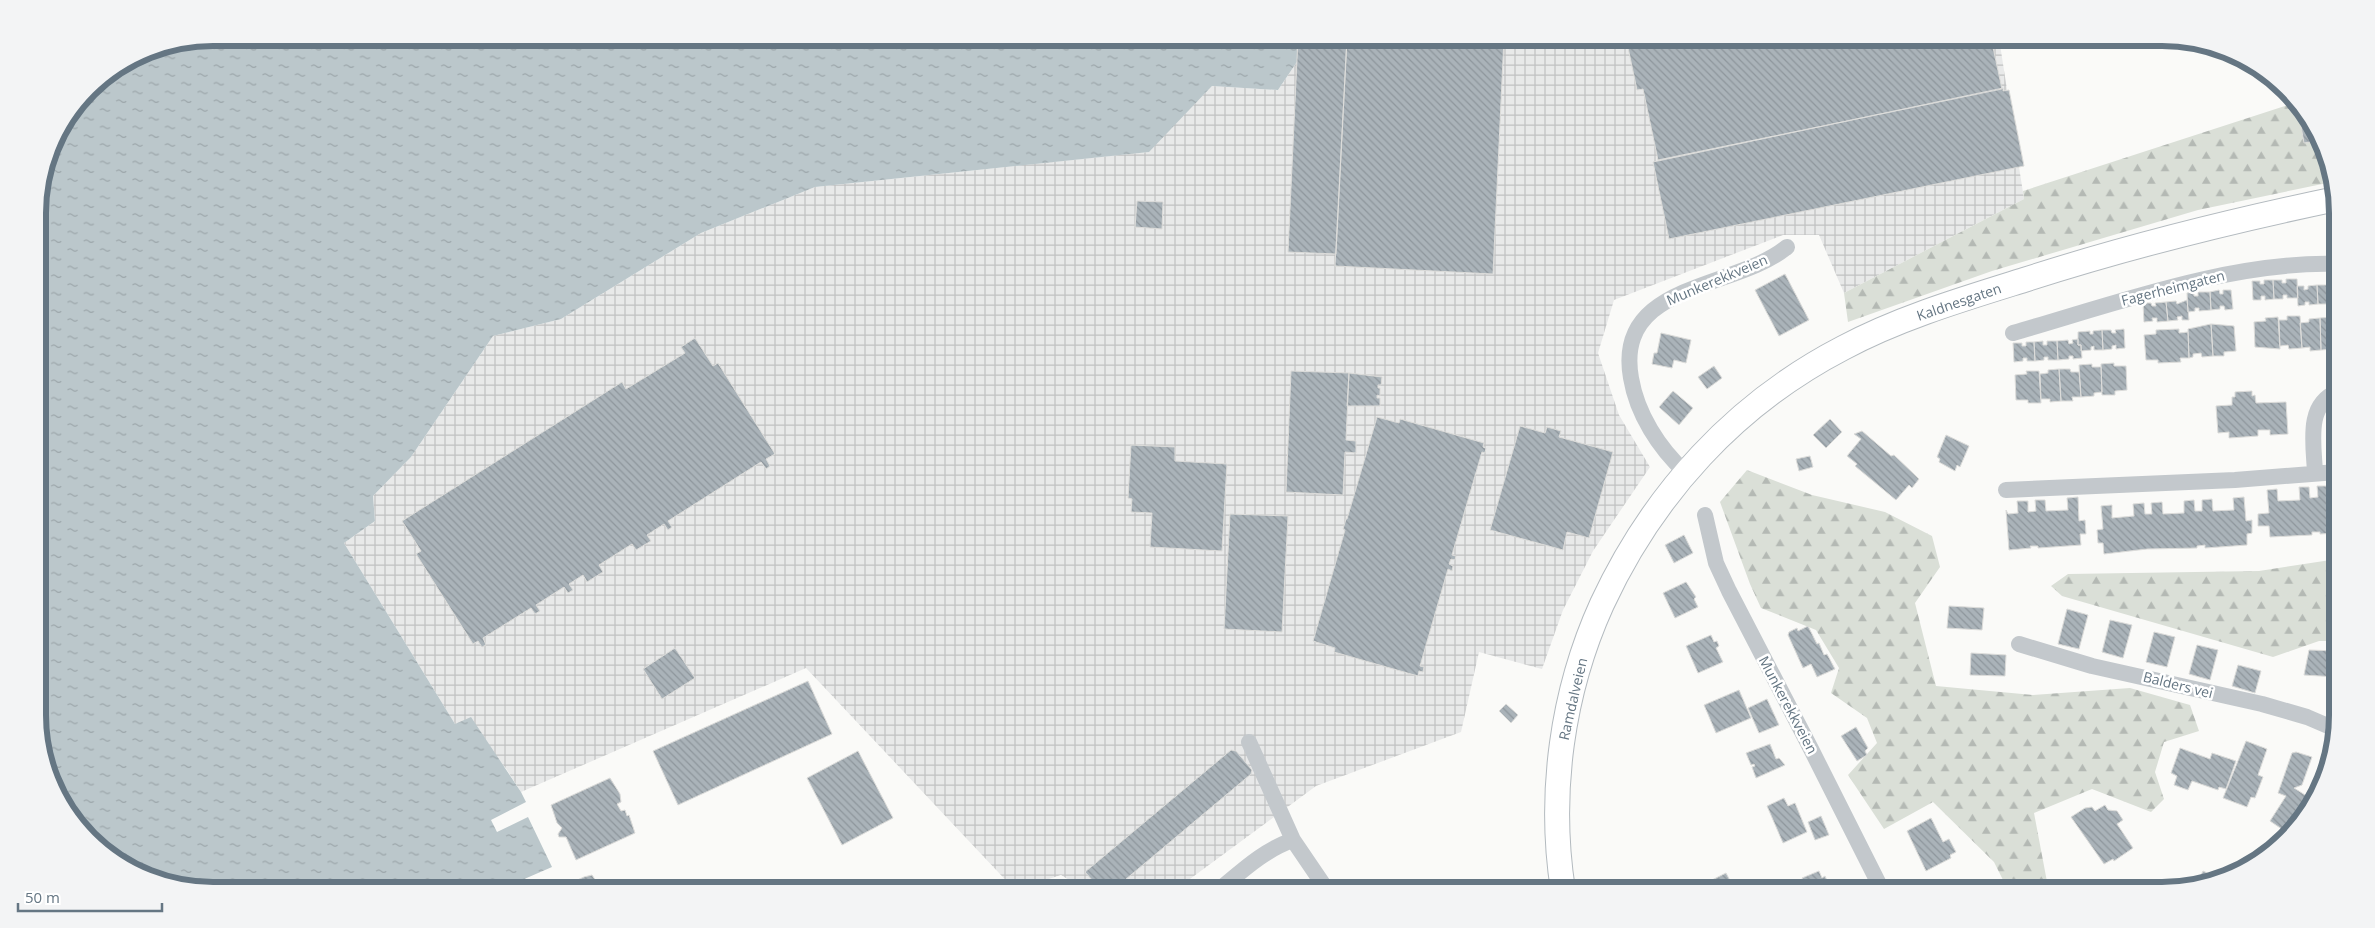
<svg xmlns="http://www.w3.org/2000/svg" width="2375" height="928" font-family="'Open Sans',sans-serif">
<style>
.industrial{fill:url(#industrial-grid)}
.forest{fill:url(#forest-firs)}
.water{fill:url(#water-ripples)}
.building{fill:url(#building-back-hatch);stroke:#dcdcda}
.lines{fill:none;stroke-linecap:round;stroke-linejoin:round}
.secondary-casing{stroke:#b3babf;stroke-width:26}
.street{stroke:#c3c8cc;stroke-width:16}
.secondary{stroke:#fff;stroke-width:24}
.labels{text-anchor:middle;stroke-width:5;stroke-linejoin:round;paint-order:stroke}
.street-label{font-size:14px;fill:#657683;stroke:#fff}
.rim{fill:none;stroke:#657683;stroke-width:6}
</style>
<defs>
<pattern id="industrial-grid" width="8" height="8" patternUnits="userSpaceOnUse" patternTransform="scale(1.25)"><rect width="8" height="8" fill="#e8e9e9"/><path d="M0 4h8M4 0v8" fill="none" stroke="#c0c1c2"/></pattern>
<pattern id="forest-firs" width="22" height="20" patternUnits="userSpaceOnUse" patternTransform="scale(1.25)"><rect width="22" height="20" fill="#dadfd7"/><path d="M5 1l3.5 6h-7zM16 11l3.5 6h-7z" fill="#b4b9b4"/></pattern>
<pattern id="water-ripples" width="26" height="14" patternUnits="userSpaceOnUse" patternTransform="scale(1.25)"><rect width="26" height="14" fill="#bbc7cb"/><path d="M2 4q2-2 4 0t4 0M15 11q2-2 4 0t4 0" fill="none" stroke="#9ca6aa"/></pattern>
<pattern id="building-back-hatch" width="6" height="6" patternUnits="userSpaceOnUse" patternTransform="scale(1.25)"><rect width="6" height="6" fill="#aab3b9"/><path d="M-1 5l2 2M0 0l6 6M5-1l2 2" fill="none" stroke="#8e969c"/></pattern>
</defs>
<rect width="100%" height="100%" fill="#fafaf8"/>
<!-- industrial -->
<path class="industrial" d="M1313,38H1999L2024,199L1844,293L1819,235H1783L1614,300L1598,353L1619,415L1650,467L1593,551L1563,610L1542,669L1479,652L1461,732L1316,786L1175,890H1085L1061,875L1015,890L806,668L521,792L505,767L455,724L344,543L375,521L373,496L411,457L493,336L561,319L701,233L815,187L1148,152L1212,86L1278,90Z"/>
<!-- forest -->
<path class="forest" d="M2297,102L2301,106L2332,182L2198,210L1992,271L1848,322L1844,293L2024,199L2023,191Z
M1747,470L1812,495L1885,512L1932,536L1940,567L1915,603L1936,686L2033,695L2130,688L2190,705L2199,731L2164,742L2155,772L2164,799L2151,812L2092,789L2034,813L2048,887L2046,890H2008L1994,862L1933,802L1884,829L1848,775L1877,743L1867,718L1831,693L1839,668L1816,630L1761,608L1750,584L1720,502Z
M2337,559V641H2319L2273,657L2062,596L2051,586L2068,574L2259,571Z"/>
<!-- water -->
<path class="water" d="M213,38H1313L1278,90L1212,86L1149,152L815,187L701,233L561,319L493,336L411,457L373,496L375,521L344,543L455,724L471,717L521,792L526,802L491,820L497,832L528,817L552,867L522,880L526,890H213L157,881L81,830L41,749L38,202L56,135L97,81L146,51Z"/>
<!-- building -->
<path class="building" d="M1298,38H1347L1336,254L1288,252Z
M1347,38H1504L1493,274L1335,266Z
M1605,38H1622L1624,43L1607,46Z
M1626,38H1991L2002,89L1658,160L1643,89L1637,90Z
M2003,88V91L2009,90L2024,166L1669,239L1653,162Z
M2308,124L2315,141L2304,143L2301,126Z
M1137,201L1163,202L1162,229L1135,227Z
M1785,274L1809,320L1779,336L1755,290Z
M2286,279H2297L2298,298H2287V295H2283V299H2274L2273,280H2282V283H2286Z
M2264,280H2273L2274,299L2265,300V296H2261V300H2253L2252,281H2260V284H2264Z
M2336,284V303L2334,304V300H2330V304H2318L2317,285H2329V288Z
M2317,285L2318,304L2309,305V302H2305V305L2298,306L2297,286H2304V290L2308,289V286Z
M2219,290L2220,294H2223V290H2231L2233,309L2225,310L2224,306H2220V309L2211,310L2210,292Z
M2194,292V296H2198V292H2210L2211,310L2199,311V308H2195V311L2188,312L2187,293Z
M2187,300L2189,320H2182V316L2177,317L2178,320L2168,321L2166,302L2176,301L2177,304Z
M2166,302L2168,321L2157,322V318H2152L2153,321L2144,322L2143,303H2151L2152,306H2156L2155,303Z
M2287,316H2300L2302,348L2289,349L2288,345L2280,346L2279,320H2287Z
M2278,317L2280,349L2255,347L2254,322L2266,321L2265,318Z
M2331,317V321H2336V346H2333V349L2321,350L2320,318Z
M2320,318L2321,350L2310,351V347L2302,348L2300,323L2309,322V319Z
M2211,324L2234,326L2236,351L2224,352V356H2213Z
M2211,324L2213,356L2202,357L2201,353L2193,354V357L2189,358L2188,329Z
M2124,329L2125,348L2116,349V345L2112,346V349L2103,350L2102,330H2111L2112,333H2116L2115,330Z
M2179,329V333L2188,332L2189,358H2180L2181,362L2158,363V360H2146L2144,335L2156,334V330Z
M2102,330L2103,350H2094V346L2091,347V350L2081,351V345H2078V332L2090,331V334H2093V331Z
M1661,333L1691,340L1686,363L1674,360L1672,368L1652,364L1654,353H1657Z
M695,338L713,366L718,363L775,454L766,459L770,466L766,469L761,462L668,521L672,527L668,530L664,524L647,535L651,541L636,550L632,544L599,565L603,572L587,582L583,575L569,584L573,590L568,593L564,587L536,605L540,611L535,614L531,608L483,638L486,645L482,647L478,641L473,644L416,554L421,551L402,521L622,382L626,389L685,353L681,347Z
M2078,339V345H2081L2082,358L2073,359V356H2069V359L2058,360L2057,341L2068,340L2069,344L2073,343L2072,340Z
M2043,341V345H2047V341H2057L2058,360H2048V357H2044V360L2035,361L2034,342Z
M2026,342H2034L2035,361H2027V358H2023V361L2014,362L2013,343H2022V346H2026Z
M2114,363V366H2126L2127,390L2115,391V395H2102L2101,364Z
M2092,364V367H2101L2102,392L2094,393V396L2081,397L2079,365Z
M1714,366L1722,378L1707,389L1698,377Z
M2059,369H2070L2071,372H2079L2081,397H2072L2073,401H2061Z
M2059,369L2061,401L2050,402V399H2041L2040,374L2048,373V370Z
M1291,371L1349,373L1346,440L1356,441V453L1345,452L1343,495L1286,492Z
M2026,371H2039L2041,403H2028V400H2016L2015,375L2027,374Z
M1349,373L1382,377L1381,385H1378V388H1380V396L1377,395V398H1380V406H1347Z
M1673,391L1693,408L1679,425L1659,407Z
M2252,391V396L2255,395L2256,403L2286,402L2288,434L2270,435V430H2258V436L2229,438V432L2218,433L2216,406L2232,405V397H2235V392Z
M1377,417L1399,423L1400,419L1484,443L1483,447L1486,448L1485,453L1482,452L1452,555L1456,556L1455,560L1451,559L1449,564L1453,566L1452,571L1448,569L1420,666L1424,667L1423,672L1419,671L1418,676L1334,652L1335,648L1313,641L1345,530L1343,529L1346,519H1347Z
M1830,419L1842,432L1826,448L1813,435Z
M1520,426L1545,433L1547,427L1561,431L1559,437L1613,452L1589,538L1567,532L1563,550L1490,530Z
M1862,431L1891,456L1894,455L1919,479L1912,488L1909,485L1896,500L1855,466L1857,464L1847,456L1861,439L1854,434Z
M1946,435L1969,446L1960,467L1957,465L1955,471L1939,462L1940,459L1937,457Z
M1131,445L1175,447V461L1227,464L1222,551L1150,547L1152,513L1131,512L1132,499L1128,498Z
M1810,456L1813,467L1799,471L1796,459Z
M2317,486H2328V498H2337V533L2320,534V532H2312V535L2270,537L2269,526H2258V514L2269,513L2267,490L2277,489L2278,501L2300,500L2299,487H2309L2310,498L2318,497Z
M2078,497L2079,521L2085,520L2086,534H2080L2081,545L2038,548V546H2030L2031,548L2009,550L2006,510L2008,514L2018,513L2017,501H2028V512L2036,511L2035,500H2045L2046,511L2068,510L2067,498Z
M2244,497L2246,521L2252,520V533L2247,534V545L2205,548V545L2197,546V548L2147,549L2104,554L2103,543H2098L2097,530L2103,529L2101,506L2112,505V518L2134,516L2133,504L2144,503L2145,514H2152L2151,503L2162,502L2163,514L2184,513V501L2194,500L2195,511H2202V500L2212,499L2213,511L2234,510L2233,498Z
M1230,514L1288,516L1282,632L1224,629Z
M1684,535L1693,553L1674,563L1665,545Z
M1686,582L1696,597L1694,599L1698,607L1675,618L1663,593Z
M1949,606L1984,608L1982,630L1947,628Z
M2067,609L2088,615L2079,649L2058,644Z
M2110,620L2132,625L2123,658L2102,652Z
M1808,626L1817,644L1819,643L1824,655L1827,654L1835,669L1817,677L1811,664L1803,668L1788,635L1789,632L1797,628L1798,631Z
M2154,632L2175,637L2167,667L2146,662Z
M1711,635L1714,642L1717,641L1719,646L1716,648L1723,662L1698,673L1686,646Z
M2197,645L2218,650L2210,680L2189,674Z
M675,648L695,678L662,699L643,669Z
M2309,650L2337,651V677L2304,675Z
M1971,653L2006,655L2005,676L1970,675Z
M2238,665L2261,671L2255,693L2232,686Z
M808,681L832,734L678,805L653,751Z
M1739,690L1751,718L1716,733L1704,705Z
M1767,699L1779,725L1759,733L1748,708Z
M1506,704L1518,715L1511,723L1499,711Z
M1856,727L1868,748L1865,751L1867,755L1857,761L1841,736Z
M2246,741L2267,749L2258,775L2263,777L2255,798L2251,797L2247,807L2223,798Z
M1770,744L1776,759L1779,758L1785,765L1756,778L1752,767L1755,766L1754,764L1751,765L1746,753Z
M2180,748L2210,759L2212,753L2236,761L2226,789L2219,787L2218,790L2192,781L2188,790L2174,785L2177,776L2171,773Z
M1231,750L1236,751L1252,770L1251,774L1113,890H1101L1085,872Z
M858,751L893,818L842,845L807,778Z
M2296,752L2312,757L2302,785L2294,788L2313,800L2301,821L2289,834L2270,821L2286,796L2278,793L2292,753Z
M610,778L620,794L621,802L617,804L621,811L625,810L627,816L629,815L635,833L576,860L566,837H559L558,834L562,828L557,823L551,805Z
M1784,798L1788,806L1795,803L1807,832L1783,843L1767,806Z
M2105,805L2108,810L2117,811L2123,820L2117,824L2133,848L2114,861L2113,859L2104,864L2071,817L2085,808L2092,807L2095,811Z
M1821,816L1829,835L1815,840L1808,822Z
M1931,818L1943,842L1949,839L1956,852L1950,855L1951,858L1926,871L1907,831Z
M1819,871L1822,878L1825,876L1831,890H1807L1802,878Z
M2203,871L2214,876L2224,878L2196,885Z
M1726,873L1735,890H1692Z
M592,875L602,890H555L584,877Z
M1921,880L1926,890H1903L1902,889Z
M927,881L934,888L938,885L942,889L916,890Z"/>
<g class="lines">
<!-- secondary casing -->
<g class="secondary-casing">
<path id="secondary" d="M1563,890C1548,794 1562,692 1602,604C1653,494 1735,404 1843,348C1899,318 1963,299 2024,280C2126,247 2231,221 2336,199"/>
</g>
<!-- street -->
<path class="street" d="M2013,333C2114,304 2231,261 2336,264
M1685,472C1659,448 1637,414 1631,378C1614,282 1735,290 1787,247
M2315,473C2314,445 2305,405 2337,392
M2006,490L2235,480L2337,472
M1705,515L1716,563L1729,591L1811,749L1882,890
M2019,644L2092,666L2262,704L2307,717L2335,729
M1249,742L1293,840L1327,890
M2247,865H2248
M1219,890C1242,871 1264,850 1293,840"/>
<!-- secondary -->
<use href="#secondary" class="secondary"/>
</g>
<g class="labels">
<!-- street labels -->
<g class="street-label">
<text transform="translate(1717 280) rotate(-23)" y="5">Munkerekkveien</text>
<text transform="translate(2173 288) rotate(-14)" y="5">Fagerheimgaten</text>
<text transform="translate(1959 302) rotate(-19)" y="5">Kaldnesgaten</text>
<text transform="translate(2178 685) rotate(14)" y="5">Balders vei</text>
<text transform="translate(1573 699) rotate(-77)" y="5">Ramdalveien</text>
<text transform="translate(1788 705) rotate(62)" y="5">Munkerekkveien</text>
</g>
</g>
<!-- crop -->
<path d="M0 0H2375V928H0ZM213 46H2162A167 167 0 0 1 2329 213V715A167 167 0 0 1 2162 882H213A167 167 0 0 1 46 715V213A167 167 0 0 1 213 46Z" fill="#f3f4f5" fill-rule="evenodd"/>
<path class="rim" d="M213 46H2162A167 167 0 0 1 2329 213V715A167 167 0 0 1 2162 882H213A167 167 0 0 1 46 715V213A167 167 0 0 1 213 46Z"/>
<!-- scale -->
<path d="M18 903v8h144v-8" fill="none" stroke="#657683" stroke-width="2.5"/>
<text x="25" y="903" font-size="15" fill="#657683" stroke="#ffffff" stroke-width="4" paint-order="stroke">50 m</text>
</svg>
